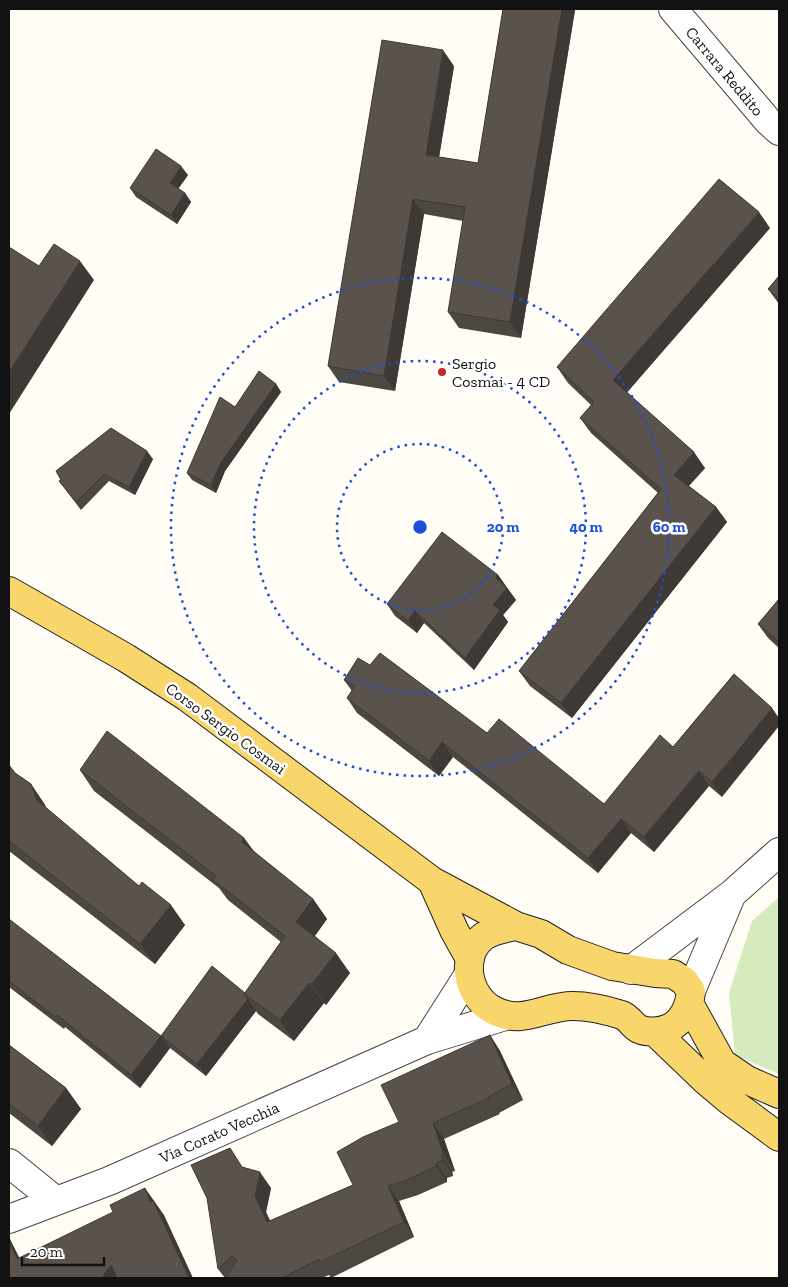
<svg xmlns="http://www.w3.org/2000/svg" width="788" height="1287" font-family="'Zilla Slab',serif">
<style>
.green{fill:#d5ebbd}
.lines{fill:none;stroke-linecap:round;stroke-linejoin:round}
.minor-casing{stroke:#444;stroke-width:30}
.major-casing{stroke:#222;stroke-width:30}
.minor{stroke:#fff;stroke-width:28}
.major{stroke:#f9d66b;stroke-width:28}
.wall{fill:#4d4742}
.shaded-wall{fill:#3f3936}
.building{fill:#5a524d;stroke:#3f3936}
.ring{fill:none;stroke:#1d4ed8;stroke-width:2.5;stroke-dasharray:2.5 5}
.poi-dot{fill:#c4262e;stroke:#fff;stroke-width:2}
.labels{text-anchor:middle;stroke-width:5;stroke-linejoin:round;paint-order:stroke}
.street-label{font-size:16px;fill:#111;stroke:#fff}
.poi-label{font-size:16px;fill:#111;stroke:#fff;text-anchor:start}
.centre{fill:#1d4ed8;stroke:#fff;stroke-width:2.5}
.ring-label{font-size:15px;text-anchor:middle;font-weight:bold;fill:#1d4ed8;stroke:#fff;stroke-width:5;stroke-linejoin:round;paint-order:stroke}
</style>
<rect width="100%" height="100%" fill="#fffdf5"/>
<!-- green -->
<path class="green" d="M779,897V1074L735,1055L729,993L752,921Z"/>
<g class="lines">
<!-- minor casing -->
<g class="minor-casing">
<path id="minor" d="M673,9L768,121L779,131
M631,970L732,894L779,852
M691,991L731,896
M427,1040L469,974
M9,1163L56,1201
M9,1219L109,1181L427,1040L505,1016"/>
</g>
<!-- major casing -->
<g class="major-casing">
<path id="major" d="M9,591L126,658L187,697L432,881L516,926
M432,881L454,930L470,959
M516,926L541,934L568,950L612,966L655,973L673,974L684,981L691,991C690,1005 683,1022 669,1028C661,1032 648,1033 639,1029C633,1026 629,1018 622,1015C606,1010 590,1006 573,1006C543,1006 523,1026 493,1010C467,996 459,955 484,936C494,930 505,928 516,926Z
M690,1005L722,1063L747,1080L779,1094
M655,1032L705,1080L730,1101L779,1137"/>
</g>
<!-- minor -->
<use href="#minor" class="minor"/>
<!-- major -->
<use href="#major" class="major"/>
</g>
<!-- wall -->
<path class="wall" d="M503,9H574L575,10L521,338L459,328L448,312L463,221L424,214L395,391L339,382L328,366L454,66L439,157L478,163Z
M188,175L178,189L185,193L191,202L177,224L136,197L130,188Z
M770,228L627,392L705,468L689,486L716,507L727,522L572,718L530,686L519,671L658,493L591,433L580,418L591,405L568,383L557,367Z
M779,276V304L768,289Z
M276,384L281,392L225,471L216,493L192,480L187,473L235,407Z
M153,459L135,495L109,481L81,510L59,481Z
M498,575L516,600L503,615L508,622L474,670L424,623L417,633L395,616L387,604Z
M779,599V648L768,638L758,624Z
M734,674L722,797L709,786L654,852L631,833L598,873L453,757L439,776L357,713L347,698L352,691L344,680L487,733L604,804L673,747Z
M9,765L15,773L31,784L45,805L46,808L185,925L155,964L9,851Z
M80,770L244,838L253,851L313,899L327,919L315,936L350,973L326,1005L324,1003L294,1041L258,1014L256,1011L206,1076L170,1048L140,1088L65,1027L64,1029L9,987V920L161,1036L245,993L281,942L228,900L219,888L94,791Z
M490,1035L500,1051L523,1100L499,1113L500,1114L444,1139L455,1171L452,1172L453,1176L447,1178V1182L418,1195L399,1201L414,1237L331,1278L329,1275L322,1278H225L218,1269L243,1167L271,1188L266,1212L270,1221L353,1185L399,1122Z
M9,1045L66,1088L81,1109L52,1146L9,1113Z"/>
<!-- shaded-wall -->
<path class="shaded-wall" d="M562,9H574L575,10L521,338L510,322Z
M443,50L454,66L437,170L426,155Z
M181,166L188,175L176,192L170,183Z
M185,193L191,202L177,224L171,215Z
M413,199L424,214L395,391L384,376Z
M759,212L770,228L624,396L613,380Z
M80,261L94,280L9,414V372Z
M276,384L281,392L225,471L216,493L211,485L220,464Z
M147,451L153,459L135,495L129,487Z
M694,452L705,468L685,490L674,475Z
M716,507L727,522L572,718L561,703Z
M498,575L516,600L503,615L508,622L474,670L465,658L493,605L496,578Z
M415,611L424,623L417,633L408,621Z
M772,708L779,718V726L722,797L712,782Z
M442,742L453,757L439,776L429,761Z
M699,771L709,786L654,852L644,837Z
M31,784L45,805L51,820L37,800Z
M621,819L631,833L598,873L588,858Z
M244,838L259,858L242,842Z
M313,899L327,919L310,942L296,922Z
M171,905L185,925L155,964L140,944Z
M336,953L350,973L326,1005L312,984Z
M309,983L324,1003L294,1041L280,1020Z
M248,999L256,1011L206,1076L197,1064Z
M490,1035L500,1051L523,1100L512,1084Z
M161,1036L170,1048L140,1088L131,1075Z
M66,1088L81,1109L52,1146L38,1126Z
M433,1123L444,1139L455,1171L444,1155Z
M441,1156L452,1172L453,1176L443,1160Z
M436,1163L447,1178V1182L436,1166Z
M260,1172L271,1188L266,1212L278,1238L267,1222L255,1196Z
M388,1186L399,1201L414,1237L404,1222Z
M145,1188L164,1215L193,1278H189L150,1202Z
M9,1237L28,1275L17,1259L9,1243Z
M111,1265L120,1278H101Z"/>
<!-- building -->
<path class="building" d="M503,9H562L510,322L448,312L465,207L413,199L384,376L328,366L382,40L443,50L426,155L478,163Z
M156,149L181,166L170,183L185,193L171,215L130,188Z
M719,179L759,212L613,380L694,452L674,475L716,507L561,703L519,671L661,489L580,418L594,402L557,367Z
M54,244L80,261L9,372V247L39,266Z
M779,276V299L768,289Z
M259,371L276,384L220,464L211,485L187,473L220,397L235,407Z
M111,428L147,451L129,487L104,474L76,502L59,481L61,480L56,471Z
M442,532L498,575L496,578L507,588L493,605L500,610L465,658L415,611L408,621L387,604Z
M779,599V642L758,624Z
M380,653L487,733L499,719L604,804L660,735L673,747L734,674L772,708L712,782L699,771L644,837L621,819L588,858L442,742L429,761L347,698L355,686L344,680L358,658L370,665Z
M107,731L244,838L242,842L313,899L296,922L336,953L312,984L309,983L280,1020L244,994L285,936L213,880L216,876L80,770Z
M9,765L15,773L31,784L37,800L139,886L142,882L171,905L140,944L9,841Z
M9,919L161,1036L131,1075L57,1015L55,1017L9,981Z
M212,966L245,993L244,994L248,999L197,1064L161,1036Z
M490,1035L512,1084L488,1097L489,1098L433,1123L444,1155L441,1156L443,1160L436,1163V1166L407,1180L388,1186L404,1222L320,1262L319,1259L282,1278H225L237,1261L232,1256L218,1269L207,1198L191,1165L230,1148L242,1167L260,1172L255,1196L267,1222L353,1185L337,1152L363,1137L399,1122L381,1085Z
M9,1045L66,1088L38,1126L9,1104Z
M145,1188L150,1202L153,1200L189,1278H117L111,1265L101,1278H9V1243L17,1259L113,1212L110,1205Z"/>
<!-- distance rings -->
<g class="ring">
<circle cx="420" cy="527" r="83"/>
<circle cx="420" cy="527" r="166"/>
<circle cx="420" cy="527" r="249"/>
</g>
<!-- markers -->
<circle class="poi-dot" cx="442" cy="372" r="5"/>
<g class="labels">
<!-- street labels -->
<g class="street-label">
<text transform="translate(725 71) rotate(50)" y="6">Carrara Reddito</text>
<text transform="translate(226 728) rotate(36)" y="6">Corso Sergio Cosmai</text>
<text transform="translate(219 1132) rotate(-24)" y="6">Via Corato Vecchia</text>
</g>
<!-- poi labels -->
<g class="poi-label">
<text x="452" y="369">Sergio<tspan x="452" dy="18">Cosmai - 4 CD</tspan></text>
</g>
</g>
<circle cx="420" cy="527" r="8" class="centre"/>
<g class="ring-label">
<text x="503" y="532">20 m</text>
<text x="586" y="532">40 m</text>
<text x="669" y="532">60 m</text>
</g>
<!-- border -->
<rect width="788" height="1287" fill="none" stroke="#111111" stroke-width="20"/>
<!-- scale -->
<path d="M22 1257v8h82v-8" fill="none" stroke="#111111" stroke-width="2.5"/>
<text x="30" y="1257" font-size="15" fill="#111111" stroke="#ffffff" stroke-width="4" paint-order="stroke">20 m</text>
</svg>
